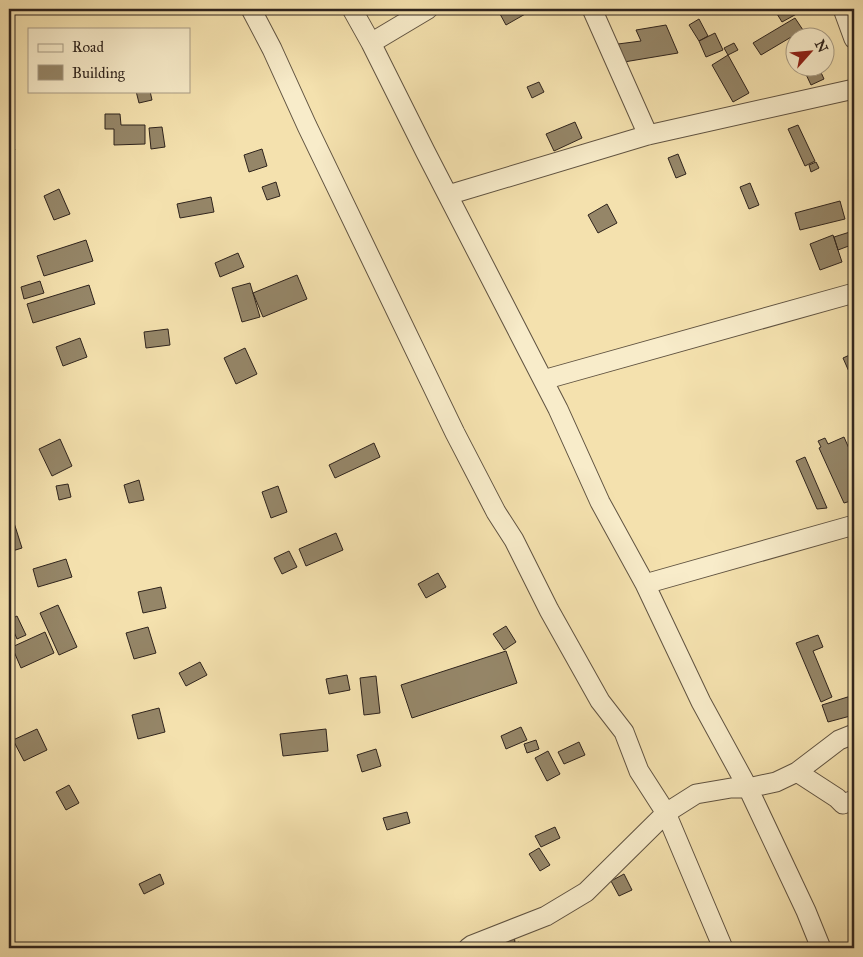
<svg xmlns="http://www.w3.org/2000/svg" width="863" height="957" font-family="'IM FELL Great Primer',serif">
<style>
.building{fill:#958668;stroke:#2f241d}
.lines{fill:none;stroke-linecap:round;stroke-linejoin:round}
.minor-casing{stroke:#605341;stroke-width:21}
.minor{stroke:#f8ecca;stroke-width:19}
</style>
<rect width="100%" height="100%" fill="#f4e1ae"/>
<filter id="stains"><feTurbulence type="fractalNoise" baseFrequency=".004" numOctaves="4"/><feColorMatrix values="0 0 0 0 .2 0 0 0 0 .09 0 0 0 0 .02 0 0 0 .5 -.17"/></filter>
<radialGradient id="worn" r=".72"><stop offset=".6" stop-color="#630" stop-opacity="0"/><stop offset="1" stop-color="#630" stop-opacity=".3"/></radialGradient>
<!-- building -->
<path class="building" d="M510,9H534L506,25L500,14Z
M774,9H800L802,11L782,22Z
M795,18L803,30L761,55L753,43Z
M699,19L708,36L699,41L689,25Z
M666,25L678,53L624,62L618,44L641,41L636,30Z
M715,33L723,50L706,57L699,41Z
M734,43L738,50L728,55L724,48Z
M728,55L749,93L733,102L712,65Z
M803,68H819L824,79L811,85Z
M539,82L544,92L532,98L527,87Z
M136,91H150L152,100L139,103Z
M105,114H120L121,125H145V144L114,145V129H105Z
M575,122L582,138L554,151L546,134Z
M798,125L815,161L805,166L788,129Z
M162,127L165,147L151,149L149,128Z
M9,140L15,150L9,154Z
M262,149L267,166L249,172L244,155Z
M678,154L686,174L676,178L668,158Z
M816,162L819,168L811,172L809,165Z
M276,182L280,196L267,200L262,187Z
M750,183L759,205L749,209L740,187Z
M59,189L70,214L54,220L44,196Z
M211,197L214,212L180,218L177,204Z
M840,201L845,219L800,230L795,213Z
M607,204L617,223L598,233L588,215Z
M853,231L854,244L838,250L834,237Z
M833,235L842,262L820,270L810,244Z
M86,240L93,261L44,276L37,256Z
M238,253L244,267L220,277L215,263Z
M297,275L307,299L263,317L253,293Z
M40,281L44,293L24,299L21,287Z
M250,283L260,317L242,322L232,288Z
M89,285L95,304L33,323L27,304Z
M168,329L170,345L146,348L144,332Z
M80,338L87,357L63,366L56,347Z
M245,348L257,374L236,384L224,358Z
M854,353V383L843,358Z
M844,437L854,460V500L844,503L819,448L821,447L818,441L825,438L828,444Z
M60,439L72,466L52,476L39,449Z
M374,443L380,457L335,478L329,465Z
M805,457L827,508L817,509L796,461Z
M139,480L144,500L129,503L124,485Z
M68,484L71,497L59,500L56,486Z
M278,486L287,512L271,518L262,492Z
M9,507L22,548L9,552Z
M336,533L343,550L306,566L299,549Z
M289,551L297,567L282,574L274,558Z
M66,559L72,577L38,587L33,569Z
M438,573L446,587L426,598L418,584Z
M161,587L166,608L143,613L138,592Z
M58,605L77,647L59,655L40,613Z
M17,616L26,635L17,639L9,620Z
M506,626L516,642L504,650L493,634Z
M148,627L156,653L134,659L126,633Z
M45,632L54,653L21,668L12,647Z
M818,635L823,647L813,651L832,697L821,702L796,643Z
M506,651L517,683L412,718L401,685Z
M200,662L207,675L186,686L179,673Z
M347,675L350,690L329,694L326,679Z
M376,676L380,713L364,715L360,678Z
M854,695V715L828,722L822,705Z
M159,708L165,732L138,739L132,715Z
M521,727L527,740L506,749L501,736Z
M37,729L47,750L24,761L13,740Z
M326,729L328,751L283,756L280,734Z
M536,740L539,749L527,753L524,744Z
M579,742L585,755L564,764L558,752Z
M376,749L381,766L362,772L357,755Z
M548,751L560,774L547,781L535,758Z
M69,785L79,803L66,810L56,792Z
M407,812L410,823L387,830L383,818Z
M555,827L560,838L541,847L535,836Z
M539,848L550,865L540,871L529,854Z
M160,874L164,884L144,894L139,884Z
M624,874L632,890L619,896L611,881Z
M513,931L515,942L502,946L500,934Z
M519,942L521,948H505Z"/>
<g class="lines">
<!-- minor casing -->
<g class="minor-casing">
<path id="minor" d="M251,9L272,49L307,126L455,433L496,512L514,540L549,610L600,701L624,732L639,771L666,813L723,948
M352,9L371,43L425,151L558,409L600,502L645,584L701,702L748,788L806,911L821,948
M592,9L648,135
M843,9L854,39
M371,43L428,9
M448,195L648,135L854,89
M543,380L854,293
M645,584L854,525
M797,772L837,798L843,804L854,800
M468,948L472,945L546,916L586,892L666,813L696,794L731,788H748L776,782L797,772L839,740L854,734"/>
</g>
<!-- minor -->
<use href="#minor" class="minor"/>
</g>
<!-- margin -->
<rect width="863" height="957" fill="none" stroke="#f4e1ae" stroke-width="30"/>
<rect x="10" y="10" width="843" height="937" fill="none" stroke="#2f241d" stroke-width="2.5"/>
<rect x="15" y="15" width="833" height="927" fill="none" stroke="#2f241d"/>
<!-- legend -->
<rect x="28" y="28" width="162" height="65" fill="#f8ecca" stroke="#a89c85"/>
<rect x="38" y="44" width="25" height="8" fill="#f8ecca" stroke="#a89c85"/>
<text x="72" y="52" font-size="15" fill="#2f241d">Road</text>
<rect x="38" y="65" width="25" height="15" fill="#958668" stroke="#a89c85"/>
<text x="72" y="78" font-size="15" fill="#2f241d">Building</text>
<!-- north arrow -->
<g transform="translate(810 52) rotate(63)"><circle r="24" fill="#f8ecca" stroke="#a89c85"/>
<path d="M0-4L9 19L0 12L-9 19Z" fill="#8f2418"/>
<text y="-8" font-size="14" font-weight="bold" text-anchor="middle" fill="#2f241d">N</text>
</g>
<rect width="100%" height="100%" filter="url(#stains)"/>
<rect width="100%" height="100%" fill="url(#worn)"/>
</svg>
